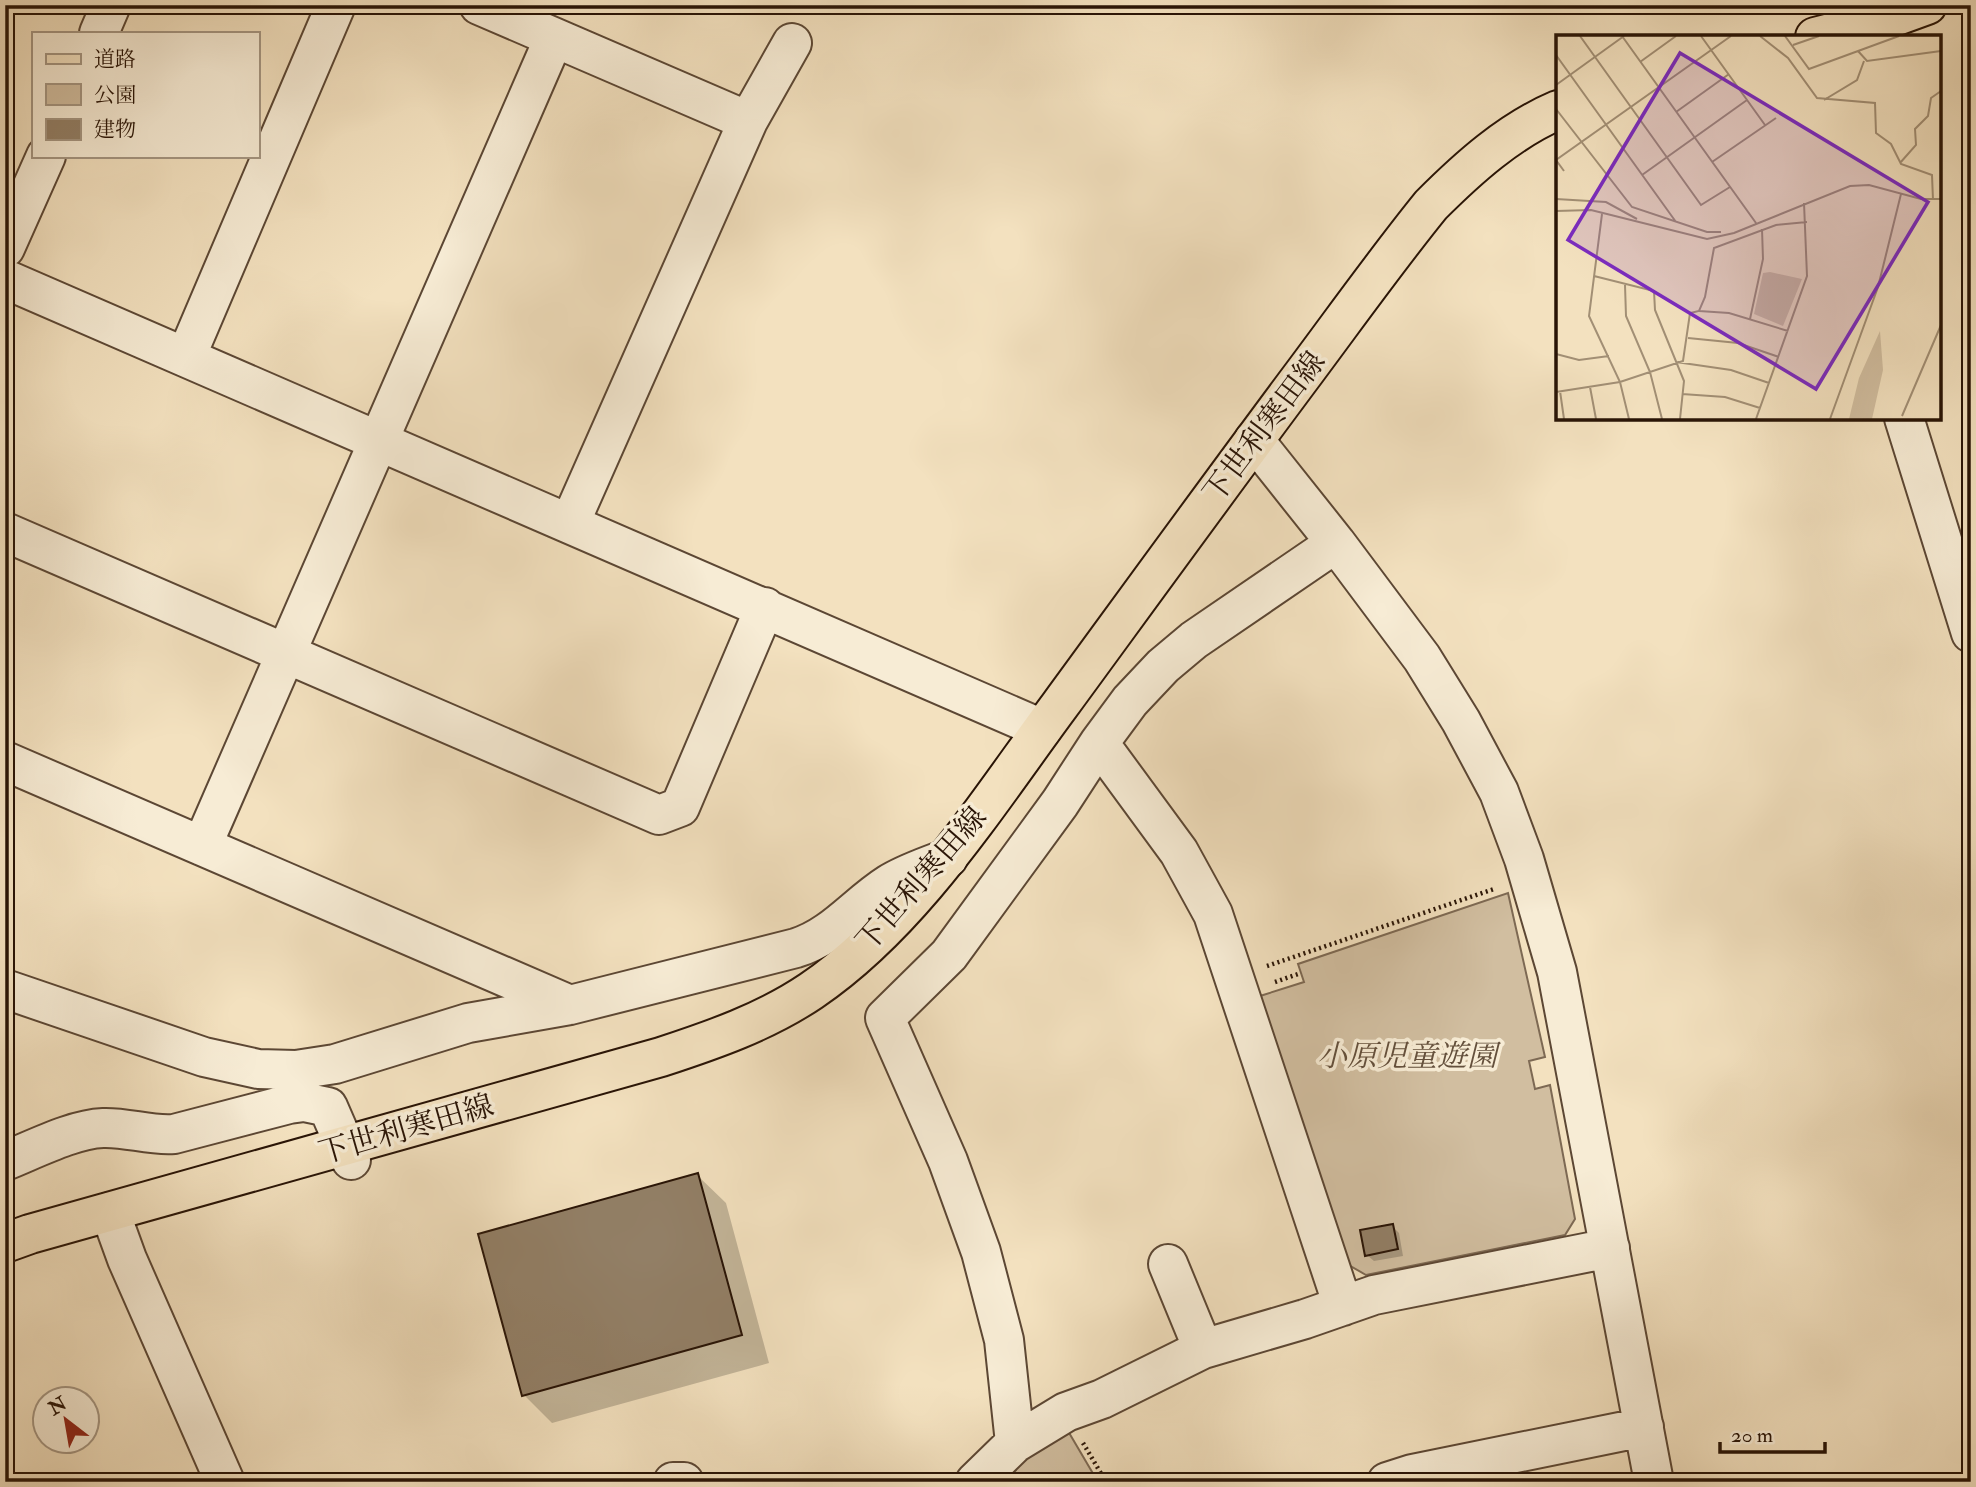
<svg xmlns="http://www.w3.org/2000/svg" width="1976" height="1487" font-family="'IM FELL Double Pica','Noto Serif JP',serif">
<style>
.green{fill:#d1bea0;stroke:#7d6953;stroke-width:2}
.shadow{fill:#0003}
.building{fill:#927f66;stroke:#291406;stroke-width:2}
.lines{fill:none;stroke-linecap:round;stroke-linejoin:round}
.minor-casing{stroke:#5c4734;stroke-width:42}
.major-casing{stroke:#291406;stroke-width:42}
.path{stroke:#291406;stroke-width:4.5;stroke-dasharray:2 3.5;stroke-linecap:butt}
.minor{stroke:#f7ecd5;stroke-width:38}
.major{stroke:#f3e1bf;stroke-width:38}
.labels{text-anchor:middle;stroke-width:7;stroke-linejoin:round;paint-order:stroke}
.street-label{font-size:30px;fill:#291406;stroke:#f7ecd5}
.park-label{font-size:30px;font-style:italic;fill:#64503c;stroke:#f7ecd5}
.inset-road{fill:none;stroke:#a28f75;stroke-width:2}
.view{fill:#7b2cbf;fill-opacity:0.15;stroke:#7b2cbf;stroke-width:3.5}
.inset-edge{fill:none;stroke:#291406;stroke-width:3.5}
</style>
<rect width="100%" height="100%" fill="#f3e1bf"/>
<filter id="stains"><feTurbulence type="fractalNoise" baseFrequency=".00286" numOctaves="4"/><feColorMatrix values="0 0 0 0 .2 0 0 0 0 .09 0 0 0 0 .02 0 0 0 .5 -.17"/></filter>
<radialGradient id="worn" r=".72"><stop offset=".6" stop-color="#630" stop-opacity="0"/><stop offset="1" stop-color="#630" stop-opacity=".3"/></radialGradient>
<!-- green -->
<path class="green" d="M1508,893L1545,1057L1529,1061L1535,1089L1550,1085L1575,1219L1565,1235L1366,1275L1347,1264L1260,996L1304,982L1298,964Z
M1068,1431L1098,1482H987Z"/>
<!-- shadow -->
<path class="shadow" d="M697,1175L726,1203L769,1363L552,1423L524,1395Z
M1392,1226L1399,1233L1403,1256L1374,1261L1367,1255Z"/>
<!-- building -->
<path class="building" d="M698,1173L742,1335L522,1396L478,1234Z
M1393,1224L1398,1249L1365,1256L1360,1230Z"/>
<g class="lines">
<!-- minor casing -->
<g class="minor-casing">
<path id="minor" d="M479,5L748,121
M99,33L111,5
M5,248L46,156
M5,279L1042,729
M186,357L336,5
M1904,418L1971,633
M1254,440L1336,543L1422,658L1461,721L1499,792L1524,859L1557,972L1654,1482
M570,523L748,121L792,43
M5,532L659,815L680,807L765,607
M1099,743L1179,852L1213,914L1343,1306
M5,761L570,1005
M202,846L554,38
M5,989L204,1057L258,1069L296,1070L335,1064L468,1023L570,1005L796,948C834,936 856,905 889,884C906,873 929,866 948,858
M5,1161C33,1150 73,1129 103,1128C127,1127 150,1136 174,1134L289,1104L304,1102L328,1107L351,1160
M110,1212L127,1259L225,1482
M1168,1264L1203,1349
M1015,1443L1066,1412L1102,1399L1203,1349L1305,1319L1374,1295L1610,1248
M673,1482H684
M975,1482L1015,1443L1004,1340L981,1252L948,1161L885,1018L949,955L1060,803L1099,743L1130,701L1163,666L1194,640L1336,543
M1387,1482L1412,1474L1644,1427"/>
</g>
<!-- major casing -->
<g class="major-casing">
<path id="major" d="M1815,37L1894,17L1927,5
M5,1243L30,1234L661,1057C713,1040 765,1022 811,991C913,922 988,802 1060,705C1142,593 1224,480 1307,369C1348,314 1388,258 1431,205C1468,168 1509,131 1558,110"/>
</g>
<!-- path -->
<path class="path" d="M1267,966L1494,889
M1275,982L1301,973
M1083,1443L1106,1482"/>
<!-- minor -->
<use href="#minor" class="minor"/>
<!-- major -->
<use href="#major" class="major"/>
</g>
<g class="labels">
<!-- street labels -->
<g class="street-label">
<text transform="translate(1264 427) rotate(-53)" y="10">下世利寒田線</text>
<text transform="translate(921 879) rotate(-49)" y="10">下世利寒田線</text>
<text transform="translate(406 1129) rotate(-16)" y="10">下世利寒田線</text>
</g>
<!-- park labels -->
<g class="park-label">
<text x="1407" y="1066">小原児童遊園</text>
</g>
</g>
<!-- overview -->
<g transform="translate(1556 35)">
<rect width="385" height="385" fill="#f3e1bf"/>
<path d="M214,237L246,244L227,291L198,279L207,238ZM324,296L327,335L316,384H293L303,343Z" fill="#d1bea0"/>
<path class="inset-road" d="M24,1L145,170L174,152M66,1L200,188M145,1L209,90M204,1L232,23L261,63L319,68L320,98L335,109L345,129L376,140L377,165M229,1L253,34L343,1M237,10L263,1M302,16L311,26L385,16M0,20L120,187M84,27L120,1M0,50L68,1M268,65L301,45L308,26M0,74L76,172L151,197H165M120,77L173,39M156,127L220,83M344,128L360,110L359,94L372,81L375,63L385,56M8,136L0,125L175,1M86,140L191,65M0,164L50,167L81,184M0,176L35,175L151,204L178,198L294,151L313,150L365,164H385M46,179L33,281L64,347L73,384M38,241L98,256L99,275L128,346L124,384M69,250L70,281L94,337L106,384M143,276L173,278L232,296M194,284L207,224L206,194M132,303L182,308L223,322M0,319L23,325L53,321M120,327L175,335L213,348M34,352L40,384M4,356L8,384M0,357L64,347L127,326L134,278L143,276L149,262L158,213L220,190L251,187M126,359L169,362L204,373M346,381L385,290M200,384L251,241L248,168M274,384L322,252L345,159"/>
<path class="view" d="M124,18L372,167L260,354L12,205Z"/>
<rect width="385" height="385" class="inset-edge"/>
</g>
<!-- margin -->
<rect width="1976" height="1487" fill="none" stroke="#f3e1bf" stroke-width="28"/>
<rect x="7" y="7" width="1962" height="1473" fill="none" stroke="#291406" stroke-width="3.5"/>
<rect x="14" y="14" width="1948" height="1459" fill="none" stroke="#291406" stroke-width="2"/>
<!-- legend -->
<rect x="32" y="32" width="228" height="126" fill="#f7ecd5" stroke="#a59682" stroke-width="2"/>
<rect x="46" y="54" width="35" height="10" fill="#f3e1bf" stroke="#a59682" stroke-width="2"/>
<text x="94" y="66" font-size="21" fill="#291406">道路</text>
<rect x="46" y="84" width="35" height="21" fill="#d1bea0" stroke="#a59682" stroke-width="2"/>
<text x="94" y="102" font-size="21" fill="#291406">公園</text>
<rect x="46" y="119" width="35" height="21" fill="#927f66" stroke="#a59682" stroke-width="2"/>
<text x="94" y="136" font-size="21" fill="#291406">建物</text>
<!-- north arrow -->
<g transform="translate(66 1420) rotate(329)"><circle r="33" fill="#f7ecd5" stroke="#a59682" stroke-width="2"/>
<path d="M0-5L12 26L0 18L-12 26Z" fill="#8f2418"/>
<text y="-10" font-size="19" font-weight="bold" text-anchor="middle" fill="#291406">N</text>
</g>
<!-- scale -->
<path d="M1720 1442v10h105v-10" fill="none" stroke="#291406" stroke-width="3.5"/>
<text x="1731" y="1442" font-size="21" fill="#291406" stroke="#f7ecd5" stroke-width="5" paint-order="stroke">20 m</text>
<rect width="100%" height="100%" filter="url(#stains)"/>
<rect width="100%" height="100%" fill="url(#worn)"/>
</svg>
